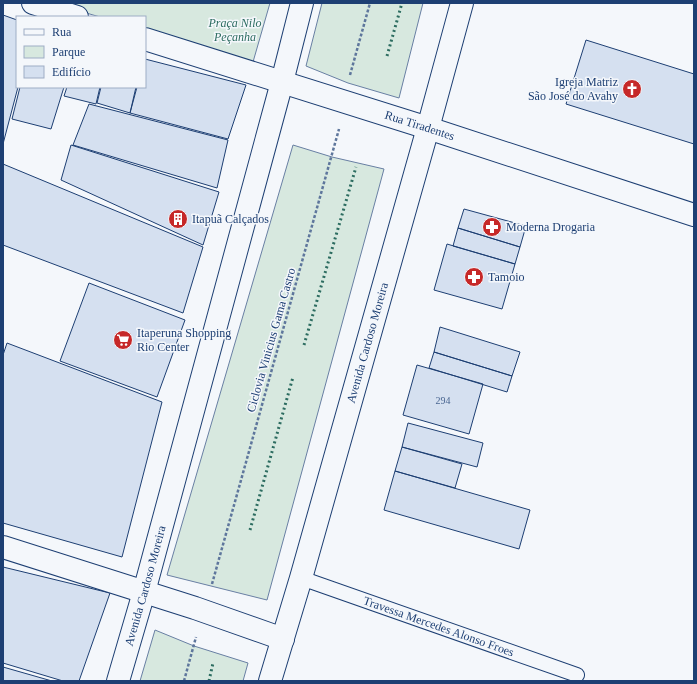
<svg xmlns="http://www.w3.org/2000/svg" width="697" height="684" font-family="Georgia,serif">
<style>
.green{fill:#d7e8df;stroke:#687fa3}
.building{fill:#d5e0f0;stroke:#1d3f73}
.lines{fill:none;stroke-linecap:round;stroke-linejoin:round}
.lane-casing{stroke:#1d3f73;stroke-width:16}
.street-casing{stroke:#1d3f73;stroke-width:24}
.highway-casing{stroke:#1d3f73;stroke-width:24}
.path{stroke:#5e769c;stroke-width:2.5;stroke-dasharray:3 2;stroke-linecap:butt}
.lane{stroke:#f4f7fb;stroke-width:14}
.street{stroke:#f4f7fb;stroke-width:22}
.highway{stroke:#f4f7fb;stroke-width:22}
.hedge{stroke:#2c6c60;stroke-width:3;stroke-dasharray:2 3;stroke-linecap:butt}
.labels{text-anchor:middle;stroke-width:3;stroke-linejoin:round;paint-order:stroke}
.number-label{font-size:10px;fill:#4b6792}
.park-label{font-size:12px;font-style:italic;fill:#2c6c60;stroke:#f4f7fb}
.poi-label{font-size:12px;fill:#1d3f73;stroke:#f4f7fb;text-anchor:start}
.street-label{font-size:12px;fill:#1d3f73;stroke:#f4f7fb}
</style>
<rect width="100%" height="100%" fill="#f4f7fb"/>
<!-- green -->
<path class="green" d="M52,3H270L253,62L145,30V17H100Z
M322,3H423L399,98L348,83L306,66Z
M293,145L332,157L384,169L267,600L167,575Z
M155,630L194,646L248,663L243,681H140Z"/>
<!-- building -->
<path class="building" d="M3,15L17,20V87H18L3,144Z
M586,40L694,74V144L566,104Z
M145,59L246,85L228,139L130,113L137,87H145Z
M20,87H64L51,129L12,119Z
M67,87H100L96,104L64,96Z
M101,87H136L130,113L97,103Z
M89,104L228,140L217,188L73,145Z
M71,145L219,192L203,245L61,180Z
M3,164L203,247L183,313L3,245Z
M464,209L526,226L520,247L458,228Z
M458,228L520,247L515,264L453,246Z
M447,244L515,264L502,309L434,290Z
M89,283L185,320L157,397L60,361Z
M440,327L520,352L512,376L434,352Z
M7,343L162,402L122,557L3,523V355Z
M434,352L512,376L507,392L429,368Z
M417,365L483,384L469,434L403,415Z
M408,423L483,443L477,467L402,447Z
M402,447L462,464L455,488L395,471Z
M395,471L530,510L519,549L384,510Z
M3,567L110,593L79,681H63L3,663Z
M3,667L52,681H3Z"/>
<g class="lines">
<!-- lane casing -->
<g class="lane-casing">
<g id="lane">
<path id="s1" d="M301,578L577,675"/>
</g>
</g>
<!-- street casing -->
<g class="street-casing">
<g id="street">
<path d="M33,3L77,17"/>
<path id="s2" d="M145,39L428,128L694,215"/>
<path d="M3,547L195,608L283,639"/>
</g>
</g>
<!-- highway casing -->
<g class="highway-casing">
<g id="highway">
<path id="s3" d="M118,681L144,592L282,82L302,3"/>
<path id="s4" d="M270,681L301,578L428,128L462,3"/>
</g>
</g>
<!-- path -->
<path class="path" d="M350,75L370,3
M212,584L339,129
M184,681L196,637"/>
<!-- lane -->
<use href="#lane" class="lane"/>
<!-- street -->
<use href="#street" class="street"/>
<!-- highway -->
<use href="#highway" class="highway"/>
<!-- hedge -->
<path class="hedge" d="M387,56L402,3
M304,345L356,167
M250,530L293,377
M209,681L213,663"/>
</g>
<!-- icons -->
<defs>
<g id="church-disc" transform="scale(1)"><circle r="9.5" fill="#c62828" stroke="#f4f7fb"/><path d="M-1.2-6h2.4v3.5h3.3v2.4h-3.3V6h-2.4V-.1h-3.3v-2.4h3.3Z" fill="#fff"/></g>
<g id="building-disc" transform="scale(1)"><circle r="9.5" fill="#c62828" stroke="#f4f7fb"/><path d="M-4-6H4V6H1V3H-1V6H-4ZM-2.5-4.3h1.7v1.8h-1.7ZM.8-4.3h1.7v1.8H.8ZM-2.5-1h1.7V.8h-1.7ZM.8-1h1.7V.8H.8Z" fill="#fff"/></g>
<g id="pharmacy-disc" transform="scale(1)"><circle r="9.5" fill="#c62828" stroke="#f4f7fb"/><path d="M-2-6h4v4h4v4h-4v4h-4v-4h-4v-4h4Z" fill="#fff"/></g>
<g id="supermarket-disc" transform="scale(1)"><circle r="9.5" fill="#c62828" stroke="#f4f7fb"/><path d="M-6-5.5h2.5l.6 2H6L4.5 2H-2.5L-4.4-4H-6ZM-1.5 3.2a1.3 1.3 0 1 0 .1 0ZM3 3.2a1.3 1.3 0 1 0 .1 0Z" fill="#fff"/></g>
</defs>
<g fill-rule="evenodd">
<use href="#church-disc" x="632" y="89"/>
<use href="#building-disc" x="178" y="219"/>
<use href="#pharmacy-disc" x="492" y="227"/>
<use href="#pharmacy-disc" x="474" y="277"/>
<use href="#supermarket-disc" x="123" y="340"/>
</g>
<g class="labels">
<!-- number labels -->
<g class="number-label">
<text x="443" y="404">294</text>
</g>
<!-- park labels -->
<g class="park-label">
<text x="235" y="27">Praça Nilo<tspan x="235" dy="14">Peçanha</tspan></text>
</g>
<!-- poi labels -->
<g class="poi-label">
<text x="618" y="86" text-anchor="end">Igreja Matriz<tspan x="618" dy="14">São José do Avahy</tspan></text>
<text x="192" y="223">Itapuã Calçados</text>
<text x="506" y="231">Moderna Drogaria</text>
<text x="488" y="281">Tamoio</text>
<text x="137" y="337">Itaperuna Shopping<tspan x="137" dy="14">Rio Center</tspan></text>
</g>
<!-- street labels -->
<g class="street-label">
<text dy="4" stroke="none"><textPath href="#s2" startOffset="288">Rua Tiradentes</textPath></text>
<text transform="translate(271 340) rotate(-74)" y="4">Ciclovia Vinicius Gama Castro</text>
<text dy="4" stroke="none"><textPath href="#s4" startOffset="352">Avenida Cardoso Moreira</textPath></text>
<text dy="4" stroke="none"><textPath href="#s3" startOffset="99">Avenida Cardoso Moreira</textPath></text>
<text dy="4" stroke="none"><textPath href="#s1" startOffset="146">Travessa Mercedes Alonso Froes</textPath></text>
</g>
</g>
<!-- border -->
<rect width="697" height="684" fill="none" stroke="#1d3f73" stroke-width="8"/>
<!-- legend -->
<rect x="16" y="16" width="130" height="72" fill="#f4f7fb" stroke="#9eadc5"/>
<rect x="24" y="29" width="20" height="6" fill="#f4f7fb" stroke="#9eadc5"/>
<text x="52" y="36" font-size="12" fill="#1d3f73">Rua</text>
<rect x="24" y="46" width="20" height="12" fill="#d7e8df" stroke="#9eadc5"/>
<text x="52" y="56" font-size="12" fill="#1d3f73">Parque</text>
<rect x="24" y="66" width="20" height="12" fill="#d5e0f0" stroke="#9eadc5"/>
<text x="52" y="76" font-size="12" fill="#1d3f73">Edifício</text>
</svg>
